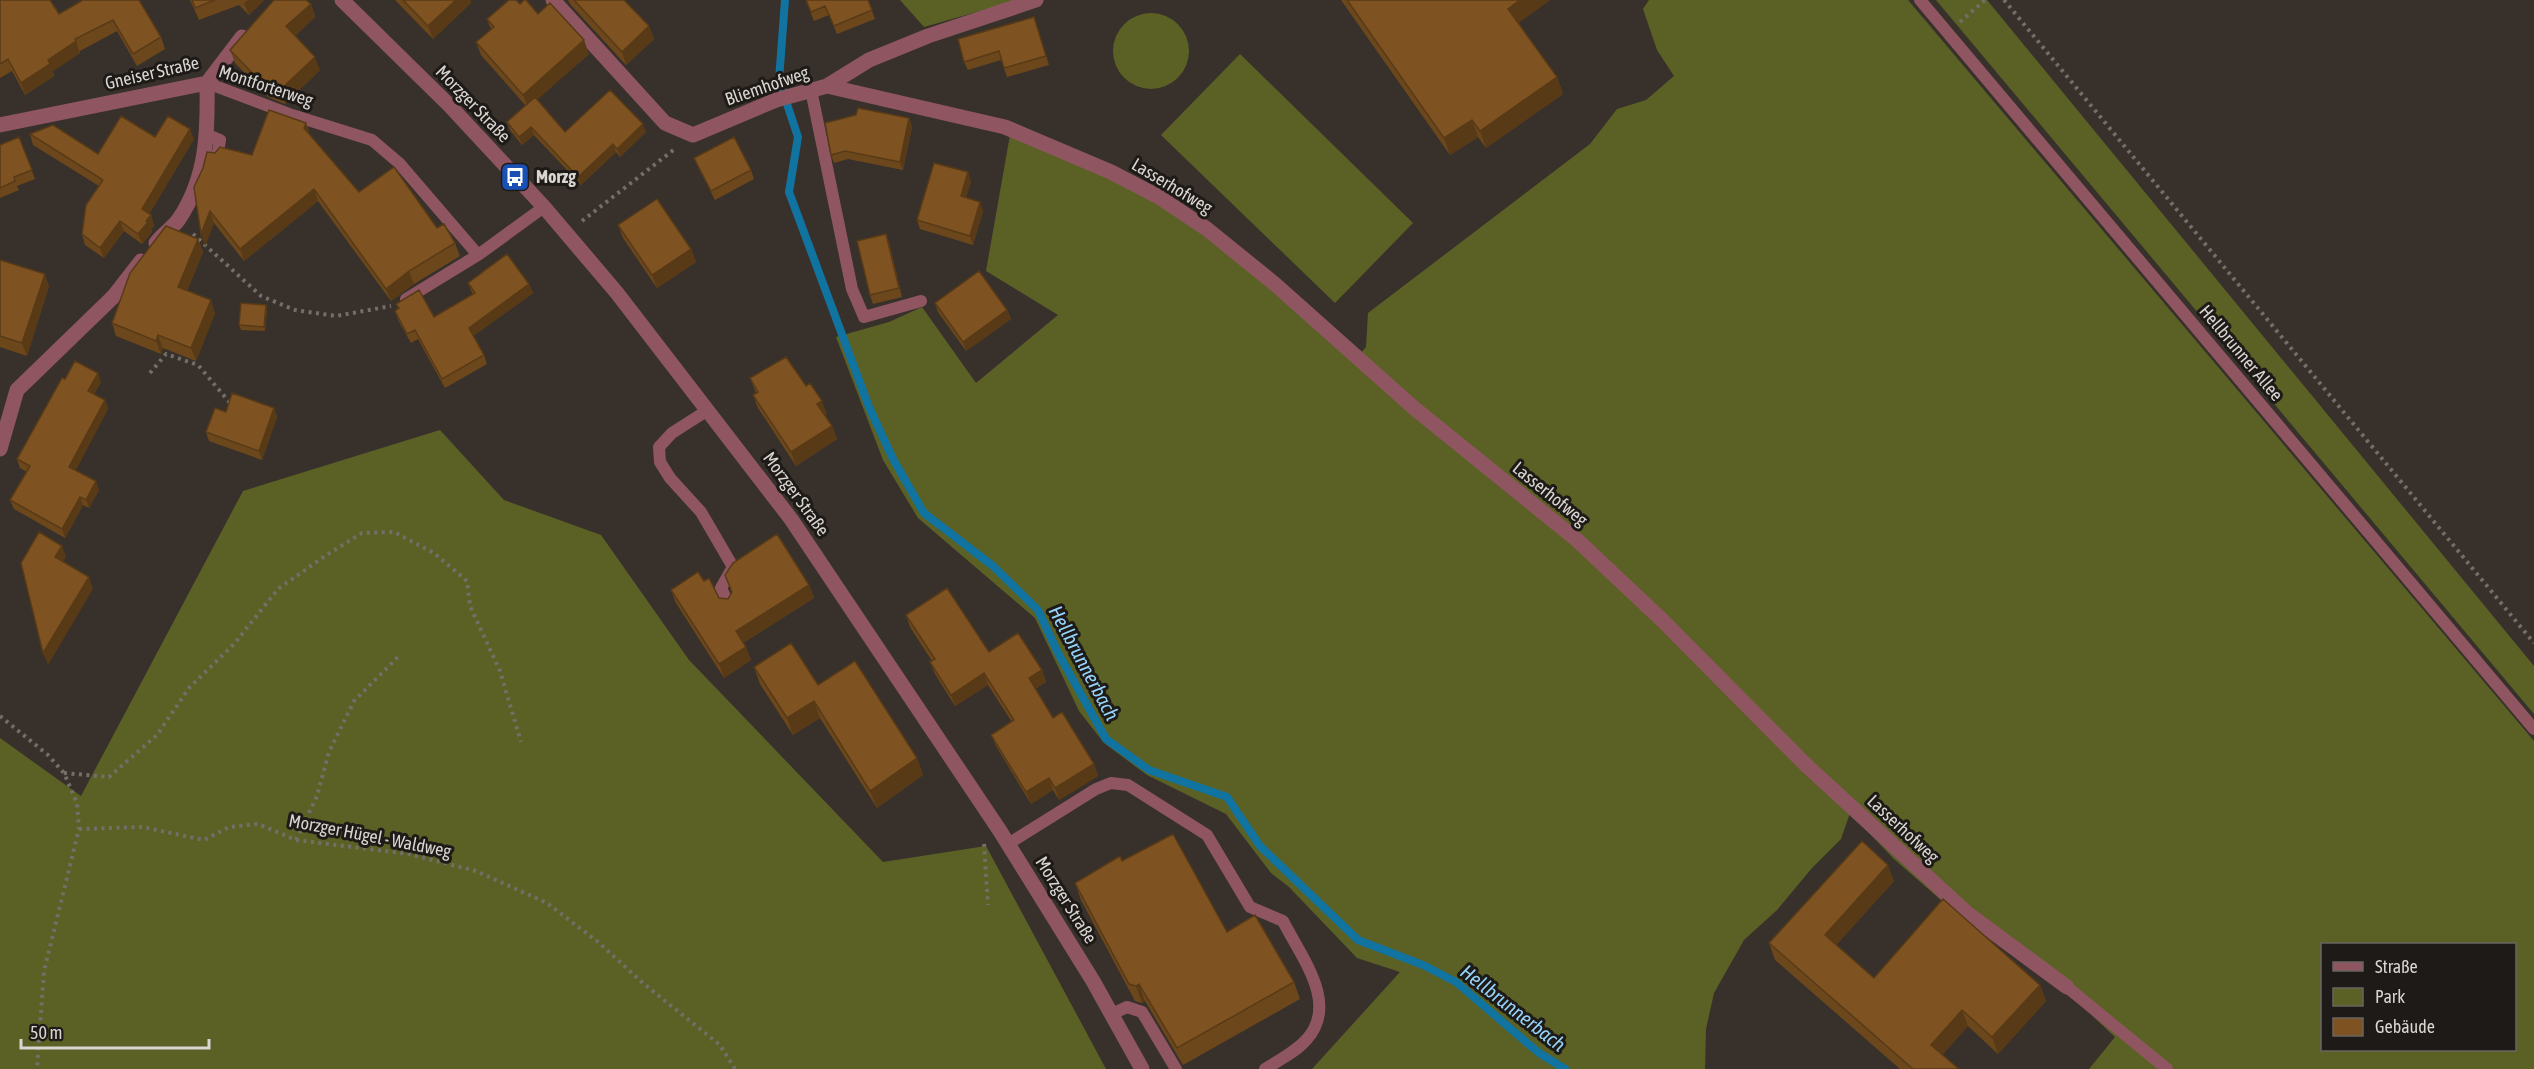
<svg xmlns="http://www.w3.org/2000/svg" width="2534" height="1069" font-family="'Asap Condensed',sans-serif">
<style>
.green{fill:#5b6125;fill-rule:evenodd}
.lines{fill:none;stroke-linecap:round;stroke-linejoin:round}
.stream{stroke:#1173a0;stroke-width:8}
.path{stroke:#746e69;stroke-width:4;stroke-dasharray:3 4.5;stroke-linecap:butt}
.service{stroke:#8f5662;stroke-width:12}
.minor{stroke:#8f5662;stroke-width:15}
.tertiary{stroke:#8f5662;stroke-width:15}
.wall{fill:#6c471c}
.shaded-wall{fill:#583a17}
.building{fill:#7e5321;stroke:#583a17;stroke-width:1.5}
.labels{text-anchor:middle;stroke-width:6;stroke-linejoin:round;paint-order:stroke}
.street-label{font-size:18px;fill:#d9d5d1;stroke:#1d1a17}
.poi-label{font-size:18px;font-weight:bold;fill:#d9d5d1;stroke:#1d1a17;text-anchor:start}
.water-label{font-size:20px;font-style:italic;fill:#95d3fa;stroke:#1d1a17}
</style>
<rect width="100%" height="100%" fill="#38312b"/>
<!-- green -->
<path class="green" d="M900,0H1018L924,27Z
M1649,0H1908L2534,741V1069H2089L2115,1037L2070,995L1958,915L1894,859L1850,813L1841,839L1812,868L1777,910L1744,940L1714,993L1706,1029L1705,1069H1312L1400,972L1357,958L1289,887L1271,873L1226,814L1147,775L1104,743L1079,711L1035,618L918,518L883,460L836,337L889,322L922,307L976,383L1058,315L986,271L1010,135C1067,158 1128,179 1179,215C1241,259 1297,311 1353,362L1366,347L1368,313L1590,144L1617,109L1646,100L1674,76L1657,50L1643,9ZM2322,944H2514V1050H2322Z
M1936,0H1987L2534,666V714Z
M1113 51a38 38 0 1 1 76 0a38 38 0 1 1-76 0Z
M1240,54L1413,223L1335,303L1161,135Z
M440,430L504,500L601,535L689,660L883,862L986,846L1106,1069H0V738L81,796L243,491Z"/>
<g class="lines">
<!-- stream -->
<path class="stream" d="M785,0L779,80L798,137L789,192L869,407L893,459L924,513L993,566L1038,610L1058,653L1106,739L1149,770L1227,797L1260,846L1358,940L1423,965L1456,982L1539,1053L1565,1069"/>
<!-- path -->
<path class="path" d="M2004,0L2534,643
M1960,22L1985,0
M582,221L676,148
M193,234L261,296L295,310L336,316L391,306
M150,373L166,354L198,365L231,404
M0,716L48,755L64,773L77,803L79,829L44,971L37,1069
M64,773L109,777L157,735L189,688L234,644L278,589L325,556L362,533L394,532L434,553L467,581L470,606L500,671L521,742
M79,829L143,827L204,840L229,827L258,824L296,840L409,854L476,871L547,903L598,942L644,984L720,1045L735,1069
M296,840L317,796L329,752L354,701L400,655
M984,844L988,905"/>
<!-- service -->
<path class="service" d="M1920,0L2534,729
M207,83L292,115L372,140L399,163L478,255
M811,90L852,289L864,317L921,301
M208,135L220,140L217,158
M406,299L478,255L544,207
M708,410L672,433L659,447L660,462L670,478L701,512L733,567L721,588L729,605
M1008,844L1096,789L1111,783L1128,785L1207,835L1250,907L1283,921C1301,957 1339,1003 1307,1039C1296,1052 1279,1060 1265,1069
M2067,987L2167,1069
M1112,1014L1127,1007L1142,1012L1176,1069"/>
<!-- minor -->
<path class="minor" d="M553,0L665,123L693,135L776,100L827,86L869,60L928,36L1036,0
M827,86L1005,127L1111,172L1159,197L1207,229L1276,285L1414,408L1577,540L1662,620L1806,765L1967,913L2067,987
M0,125L207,83L242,37
M156,243C162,234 173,228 179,219C207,177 208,132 207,83
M0,449L17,390L113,297L141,261"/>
<!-- tertiary -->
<path class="tertiary" d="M342,0L449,105L544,207L617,293L791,519L1000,831L1093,981L1142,1069"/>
</g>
<!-- wall -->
<path class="wall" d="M0,0L59,14L83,0L161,37L165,49L137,66L117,31L80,51V53L53,71L54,76L25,95L12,71L0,78Z
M190,0H264L249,15L239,5L199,20Z
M395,0H470L471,3L433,39Z
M568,0H624L649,26L654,39L626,65L570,4Z
M806,0H868L875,19L837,34L829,15L814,21Z
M1341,0H1550L1518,23L1557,77L1563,94L1486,148L1478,137L1450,155Z
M311,4L315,17L295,36L320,70L285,104L268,97L235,63L230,50Z
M520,4L538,14L589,54L537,99L565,132H646L620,157L616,152L581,185L534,135L522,145L510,130L507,122L526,106L481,55L476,42L491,29L487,19Z
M1037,26L1049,65L1007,77L1001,60L968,70L964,62Z
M909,118L912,127L903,170L848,159L834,163L831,155Z
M306,123L310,135L359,192L437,228L455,243L460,256L414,284L391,301L318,201L244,261L214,223L205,246L215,153L252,155Z
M30,134L98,154L155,137L194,139L149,214L151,215L154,226L151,230L152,232L142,244L124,231L104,258L85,245L82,234L99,186L33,145Z
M19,137L35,179L17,186L19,190L0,198V145Z
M694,158L751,170L754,179L715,200L698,167Z
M971,181L966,198L983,211L973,245L920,229L917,220Z
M618,225L691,249L696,262L657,288L623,238Z
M198,239L203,252L187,291L215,313L196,361L163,348L161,354L116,336L112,323Z
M889,242L902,297L873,304L870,295Z
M0,260L49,286L27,356L0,347Z
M468,283L529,284L533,293L473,336L484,355L487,364L445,388L418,339L411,343L398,320L395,311L398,309L396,304L434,317L473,295Z
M935,303L1007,310L1011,319L966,351L938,312Z
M266,305L267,310L265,331L241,330L239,325Z
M750,378L827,414L825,415L832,426L837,439L796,466L758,408L753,395L756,393Z
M65,379L101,382L94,394L105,400L108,409L75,470L99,490L89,508L83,505L65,538L14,509L10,500L27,472L20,468L17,459Z
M274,408L277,417L262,460L209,441L206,432L226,412Z
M725,575L809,585L814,598L743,643L751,660L724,678L676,603L671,590L704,581L719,598L728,599L732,593Z
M906,615L989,652L1042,670L1046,682L1035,689L1053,718L1094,764L1098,776L1059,800L1053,790L1031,804L996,746L991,735L1012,722L988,685L955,706L935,674L930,662L932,661L910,627Z
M754,667L818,685L917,758L923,775L877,808L820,718L793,735L760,684Z
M1122,861L1227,932L1294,982L1300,999L1183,1065L1145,1001L1142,1003L1135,1001L1081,900L1075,883Z
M1894,881L1836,945L1874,978L2040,985L2046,1001L1998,1054L1968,1026L1942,1055L1959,1069H1900L1775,960L1769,943Z"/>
<!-- shaded-wall -->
<path class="shaded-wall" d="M248,0H264L249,15L244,3Z
M456,0H470L471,3L433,39L428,26Z
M1520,0H1550L1514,26L1508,9Z
M311,4L315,17L291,40L286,26Z
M649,26L654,39L626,65L622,52Z
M584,40L589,54L528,108L523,95Z
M76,41L80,53L53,71L54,76L25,95L21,83L48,60Z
M315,57L320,70L285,104L280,90Z
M1557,77L1563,94L1486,148L1480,131Z
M909,118L912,127L903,170L900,162Z
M1472,120L1478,137L1450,155L1444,138Z
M306,123L310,135L304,128Z
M643,124L646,132L620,157L617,149Z
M531,127L534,135L522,145L519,137Z
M190,129L194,139L146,220L142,209Z
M613,144L616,152L581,185L578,177Z
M968,172L971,181L964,205L961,196Z
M314,189L318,201L244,261L240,249Z
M980,202L983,211L973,245L970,236Z
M210,211L214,223L205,246L201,234Z
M151,215L154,226L151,230L152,232L142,244L138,234L146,221Z
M120,221L124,231L104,258L100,248Z
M886,234L889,242L902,297L899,288Z
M198,239L203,252L183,301L178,287Z
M691,249L696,262L657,288L652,275Z
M409,271L414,284L391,301L386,289Z
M45,274L49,286L27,356L22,343Z
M529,284L533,293L472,337L469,328Z
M211,300L215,313L196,361L191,348Z
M266,305L267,310L265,331L264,327Z
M1007,310L1011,319L966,351L963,342Z
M158,335L163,348L161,354L156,341Z
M98,373L101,382L91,400L88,391Z
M105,400L108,409L73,476L69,467Z
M822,401L827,414L822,417L817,404Z
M274,408L277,417L262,460L259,451Z
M832,426L837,439L796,466L791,452Z
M96,481L99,490L89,508L86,500Z
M80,497L83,505L65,538L62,529Z
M62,546L66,557L59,569L55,557Z
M89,577L93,589L48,665L43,653Z
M809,585L814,598L741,644L736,631Z
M746,647L751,660L724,678L719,664Z
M1042,670L1046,682L1033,690L1029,678Z
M984,673L988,685L955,706L951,695Z
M814,701L820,718L793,735L787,718Z
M917,758L923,775L877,808L870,791Z
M1094,764L1098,776L1059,800L1055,788Z
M1049,778L1053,790L1031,804L1026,792Z
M1888,865L1894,881L1831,951L1825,935Z
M1139,984L1145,1001L1142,1003L1136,986Z
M2040,985L2046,1001L1998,1054L1992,1037Z
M1962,1010L1968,1026L1937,1061L1931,1045Z"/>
<!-- building -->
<path class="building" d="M0,0H50L59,14L83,0H139L161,37L133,54L113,20L75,39L76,41L48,60L50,64L21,83L8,59L0,64Z
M192,0H215L195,8Z
M274,0H306L311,4L286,26L315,57L280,90L263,84L230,50Z
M403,0H456L428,26Z
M509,0H516L520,4L524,0H526L538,14L550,3L584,40L523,95L476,42L494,27L487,19Z
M574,0H624L649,26L622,52Z
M806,0H868L872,10L834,26L825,6L811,12Z
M1347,0H1520L1508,9L1557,77L1480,131L1472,120L1444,138Z
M1034,17L1046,56L1004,68L999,51L964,62L958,39Z
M610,90L643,124L617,149L613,144L578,177L531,127L519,137L507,122L535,97L565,132Z
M858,108L909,118L900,162L845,151L831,155L825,123L856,115Z
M269,110L306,123L304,128L359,192L394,167L437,228L444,224L455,243L409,271L386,289L314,189L240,249L210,211L201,234L194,187L203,168L207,152L215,153L220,147L252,155Z
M121,116L155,137L168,116L190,129L142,209L151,215L146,221L148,222L138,234L120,221L100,248L82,234L86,205L103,180L30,134L53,125L98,154Z
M19,137L32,170L14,177L15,181L0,188V145Z
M734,137L751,170L711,191L694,158Z
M934,163L968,172L961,196L980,202L970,236L917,220Z
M657,199L691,249L652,275L618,225Z
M166,226L198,239L178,287L211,300L191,348L158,335L156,341L112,323L130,273Z
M886,234L899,288L870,295L857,241Z
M507,254L529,284L469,328L484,355L442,379L415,330L407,334L395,311L399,308L396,304L419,290L434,317L475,293L468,283Z
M0,260L45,274L22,343L0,336Z
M979,271L1007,310L963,342L935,303Z
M241,303L266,305L264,327L239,325Z
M786,357L806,386L810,383L822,401L817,404L832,426L791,452L753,395L758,392L750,378Z
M75,361L98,373L88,391L105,400L69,467L96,481L86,500L80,497L62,529L10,500L30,466L17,459L62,378L65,379Z
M232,393L274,408L259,451L206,432L215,408L226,412Z
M39,532L62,546L55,557L89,577L43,653L21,563Z
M777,534L809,585L736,631L746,647L719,664L671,590L698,572L704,581L709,578L719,598L728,599L732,592L725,575L733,563Z
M947,588L989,652L1018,633L1042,670L1029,678L1053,718L1062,712L1094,764L1055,788L1049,778L1026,792L991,735L1014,720L984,673L951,695L930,662L935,659L906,615Z
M791,643L818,685L855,661L917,758L870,791L814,701L787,718L754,667Z
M1173,834L1227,932L1255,915L1294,982L1177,1048L1139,984L1136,986L1129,984L1075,883L1120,856L1122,861Z
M1862,841L1888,865L1825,935L1874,978L1943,899L2040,985L1992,1037L1962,1010L1931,1045L1959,1069H1913L1769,943Z"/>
<!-- icons -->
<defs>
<g id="bus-square" transform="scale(1.5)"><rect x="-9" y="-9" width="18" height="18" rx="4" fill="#1a4fb4" stroke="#1d1a17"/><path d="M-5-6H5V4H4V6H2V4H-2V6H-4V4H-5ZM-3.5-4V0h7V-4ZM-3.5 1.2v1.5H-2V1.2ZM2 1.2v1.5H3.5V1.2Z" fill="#fff"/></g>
</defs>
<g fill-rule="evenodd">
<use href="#bus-square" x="515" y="177"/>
</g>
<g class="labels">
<!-- street labels -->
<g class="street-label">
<text transform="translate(152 73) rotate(-13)" y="6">Gneiser Straße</text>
<text transform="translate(266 86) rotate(18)" y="6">Montforterweg</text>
<text transform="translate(767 86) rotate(-19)" y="6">Bliemhofweg</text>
<text transform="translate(473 104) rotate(46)" y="6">Morzger Straße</text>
<text transform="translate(1172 186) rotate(31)" y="6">Lasserhofweg</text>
<text transform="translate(2241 353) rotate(50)" y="6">Hellbrunner Allee</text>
<text transform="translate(796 494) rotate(54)" y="6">Morzger Straße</text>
<text transform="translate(1550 494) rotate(39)" y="6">Lasserhofweg</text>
<text transform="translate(1903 829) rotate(43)" y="6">Lasserhofweg</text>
<text transform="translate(370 836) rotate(11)" y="6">Morzger Hügel - Waldweg</text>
<text transform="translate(1066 900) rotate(58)" y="6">Morzger Straße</text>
</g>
<!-- poi labels -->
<g class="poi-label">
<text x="536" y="183">Morzg</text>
</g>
<!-- water labels -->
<g class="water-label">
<text transform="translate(1084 663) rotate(62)" y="7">Hellbrunnerbach</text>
<text transform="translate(1513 1008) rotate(38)" y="7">Hellbrunnerbach</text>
</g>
</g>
<!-- legend -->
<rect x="2321" y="943" width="195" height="108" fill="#1d1a17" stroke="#686561" stroke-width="1.5"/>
<rect x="2333" y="962" width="30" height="9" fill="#8f5662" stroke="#686561" stroke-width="1.5"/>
<text x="2375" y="973" font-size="18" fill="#d9d5d1">Straße</text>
<rect x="2333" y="988" width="30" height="18" fill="#5b6125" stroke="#686561" stroke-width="1.5"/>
<text x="2375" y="1003" font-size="18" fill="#d9d5d1">Park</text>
<rect x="2333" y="1018" width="30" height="18" fill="#7e5321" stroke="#686561" stroke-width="1.5"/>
<text x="2375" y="1033" font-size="18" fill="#d9d5d1">Gebäude</text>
<!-- scale -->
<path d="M21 1039v9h188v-9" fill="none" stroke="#d9d5d1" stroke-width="3"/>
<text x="30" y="1039" font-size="18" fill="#d9d5d1" stroke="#1d1a17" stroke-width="4.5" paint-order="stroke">50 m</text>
</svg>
